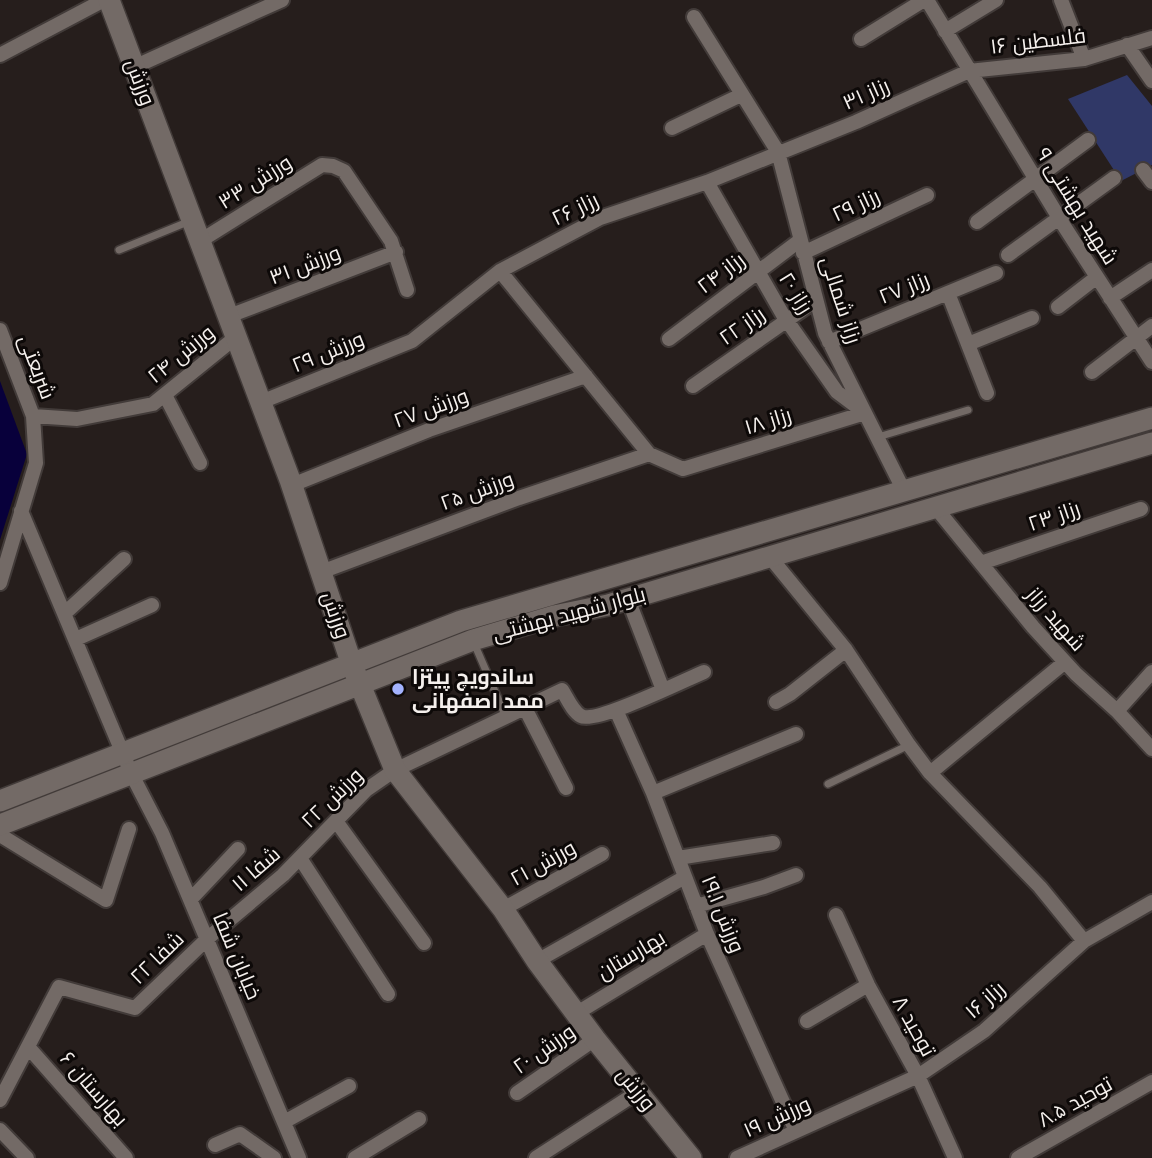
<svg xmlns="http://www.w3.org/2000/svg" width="1152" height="1158" font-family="Quicksand,Cairo,sans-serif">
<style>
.green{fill:#303867}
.water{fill:#08003b}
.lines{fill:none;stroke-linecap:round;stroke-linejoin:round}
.lane-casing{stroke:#423b39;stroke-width:10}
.street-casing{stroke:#423b39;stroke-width:18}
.secondary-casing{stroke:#423b39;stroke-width:24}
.lane{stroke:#736a66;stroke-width:7}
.street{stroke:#736a66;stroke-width:14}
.secondary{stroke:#736a66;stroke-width:21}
.poi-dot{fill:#a3b2fd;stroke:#0d0908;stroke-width:2.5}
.labels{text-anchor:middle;stroke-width:6;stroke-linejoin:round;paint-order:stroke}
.street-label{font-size:21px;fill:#f5f0ed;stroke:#0d0908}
.poi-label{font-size:21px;font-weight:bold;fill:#f5f0ed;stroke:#0d0908;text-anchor:start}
</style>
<rect width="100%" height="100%" fill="#261e1c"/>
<!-- green -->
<path class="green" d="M1127,75L1152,106V165L1121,181L1068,99Z"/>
<!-- water -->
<path class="water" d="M0,381L27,454L0,540Z"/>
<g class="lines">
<!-- lane casing -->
<g class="lane-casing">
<path id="lane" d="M119,250L190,221
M878,437L968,410
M474,643L506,717
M828,784L909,745"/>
</g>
<!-- street casing -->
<g class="street-casing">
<path id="street" d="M927,0L1064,226L1152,362
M1061,0L1084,59
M694,17L778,152L825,333L904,491
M945,31L996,0
M861,39L924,0
M1127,45L1152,81
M0,55L104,0
M134,67L282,0
M672,128L741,95
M1143,170L1152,182
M707,182L783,315L837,392L861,410
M977,222L1088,140
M200,241L322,165L333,166L344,171L391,241L407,290
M803,253L927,195
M1008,255L1114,178
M500,271L649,454L683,469L865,413
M948,293L987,393
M1110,298L1152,270
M1058,307L1097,277
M229,316L396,252
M0,330L33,416L36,463L0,583
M669,339L799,241
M829,342L996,273
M968,344L1032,318
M1092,372L1152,326
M693,386L816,300
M165,395L200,463
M261,402L412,341L500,271L600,218L707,182L856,122L969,71L1084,59L1152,38
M33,416L77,419L153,404L236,337
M292,485L429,430L586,376
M936,508L1033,627L1076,674L1117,711L1152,749
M21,511L131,773L162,833L299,1158
M770,557L846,650L909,745L930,773L1040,887L1084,941
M981,563L1141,509
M321,572L519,498L649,454
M628,599L663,690
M65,613L124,559
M76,639L152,605
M776,702L790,694L846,650
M525,708L566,788
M616,710L653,793L707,934L796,1131
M1117,711L1152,672
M930,773L1065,662
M653,793L796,734
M336,821L424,943
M0,835L106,900L129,829
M300,858L388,994
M678,858L773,843
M191,899L238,849
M696,906L764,887L796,875
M503,909L602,854
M836,915L868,985L918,1076L955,1158
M537,961L685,877
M577,1013L707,934
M807,1021L868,985
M29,1048L126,1158
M517,1093L595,1039
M0,1100L59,987L135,1008L207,939L283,875L366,790L395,770L562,690C567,698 573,712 581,716C596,724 685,680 704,672
M284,1122L349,1086
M0,1130L27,1158
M215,1145L240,1134L274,1158
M355,1158L419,1119
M536,1158L638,1092
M737,1158L918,1076L984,1031L1084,941L1152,902
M1018,1158L1152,1082"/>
</g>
<!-- secondary casing -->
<g class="secondary-casing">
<path id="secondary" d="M109,0L290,480L352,665L395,770L503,909L537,961L595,1039L691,1158
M0,801L461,621L1152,418
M0,825L473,640L554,616L608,605L1152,443"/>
</g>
<!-- lane -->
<use href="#lane" class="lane"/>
<!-- street -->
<use href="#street" class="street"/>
<!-- secondary -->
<use href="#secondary" class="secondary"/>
</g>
<!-- markers -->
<circle class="poi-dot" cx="398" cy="689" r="7"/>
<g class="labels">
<!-- street labels -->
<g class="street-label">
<text transform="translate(1038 41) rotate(-7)" y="7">فلسطین ۱۶</text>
<text transform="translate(140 82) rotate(69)" y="7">ورزش</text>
<text transform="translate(866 94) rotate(-24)" y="7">رزاز ۳۱</text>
<text transform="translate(255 182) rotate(-32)" y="7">ورزش ۳۳</text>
<text transform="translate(856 205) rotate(-25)" y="7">رزاز ۲۹</text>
<text transform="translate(1077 206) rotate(58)" y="7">شهید بهشتی ۹</text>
<text transform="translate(575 209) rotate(-26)" y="7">رزاز ۲۶</text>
<text transform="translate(305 265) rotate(-21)" y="7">ورزش ۳۱</text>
<text transform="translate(721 273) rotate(-37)" y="7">رزاز ۲۴</text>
<text transform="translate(904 288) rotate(-22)" y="7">رزاز ۲۷</text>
<text transform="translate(796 293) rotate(58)" y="7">رزاز ۲۰</text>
<text transform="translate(841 300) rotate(72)" y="7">رزاز شمالی</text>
<text transform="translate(742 326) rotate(-35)" y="7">رزاز ۲۲</text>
<text transform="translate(328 352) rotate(-22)" y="7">ورزش ۲۹</text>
<text transform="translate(181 354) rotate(-39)" y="7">ورزش ۲۴</text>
<text transform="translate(37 367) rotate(69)" y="7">شریعتی</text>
<text transform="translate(431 408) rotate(-20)" y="7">ورزش ۲۷</text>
<text transform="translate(768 421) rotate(-17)" y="7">رزاز ۱۸</text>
<text transform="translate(477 491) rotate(-20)" y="7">ورزش ۲۵</text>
<text transform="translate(1054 516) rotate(-19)" y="7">رزاز ۲۳</text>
<text transform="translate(569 614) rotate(-15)" y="7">بلوار شهید بهشتی</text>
<text transform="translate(336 615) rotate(71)" y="7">ورزش</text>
<text transform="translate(1056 619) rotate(49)" y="7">شهید رزاز</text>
<text transform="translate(332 798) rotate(-44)" y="7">ورزش ۲۲</text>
<text transform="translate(543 863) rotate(-29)" y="7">ورزش ۲۱</text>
<text transform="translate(256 869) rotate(-41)" y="7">شفا ۱۱</text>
<text transform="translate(723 914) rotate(68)" y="7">ورزش ۱۹.۱</text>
<text transform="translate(631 955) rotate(-31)" y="7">بهارستان</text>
<text transform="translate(237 956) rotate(67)" y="7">خیابان شفا</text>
<text transform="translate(157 958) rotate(-44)" y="7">شفا ۲۲</text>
<text transform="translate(985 1000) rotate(-41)" y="7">رزاز ۱۶</text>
<text transform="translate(914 1026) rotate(61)" y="7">توحید ۸</text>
<text transform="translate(544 1049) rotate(-35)" y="7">ورزش ۲۰</text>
<text transform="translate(94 1089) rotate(49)" y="7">بهارستان ۶</text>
<text transform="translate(636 1089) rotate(51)" y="7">ورزش</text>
<text transform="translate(1075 1102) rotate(-29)" y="7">توحید ۸.۵</text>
<text transform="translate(777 1117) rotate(-24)" y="7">ورزش ۱۹</text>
</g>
<!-- poi labels -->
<g class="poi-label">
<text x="412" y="684">ساندویچ پیتزا<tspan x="412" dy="24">ممد اصفهانی</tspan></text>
</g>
</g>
</svg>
